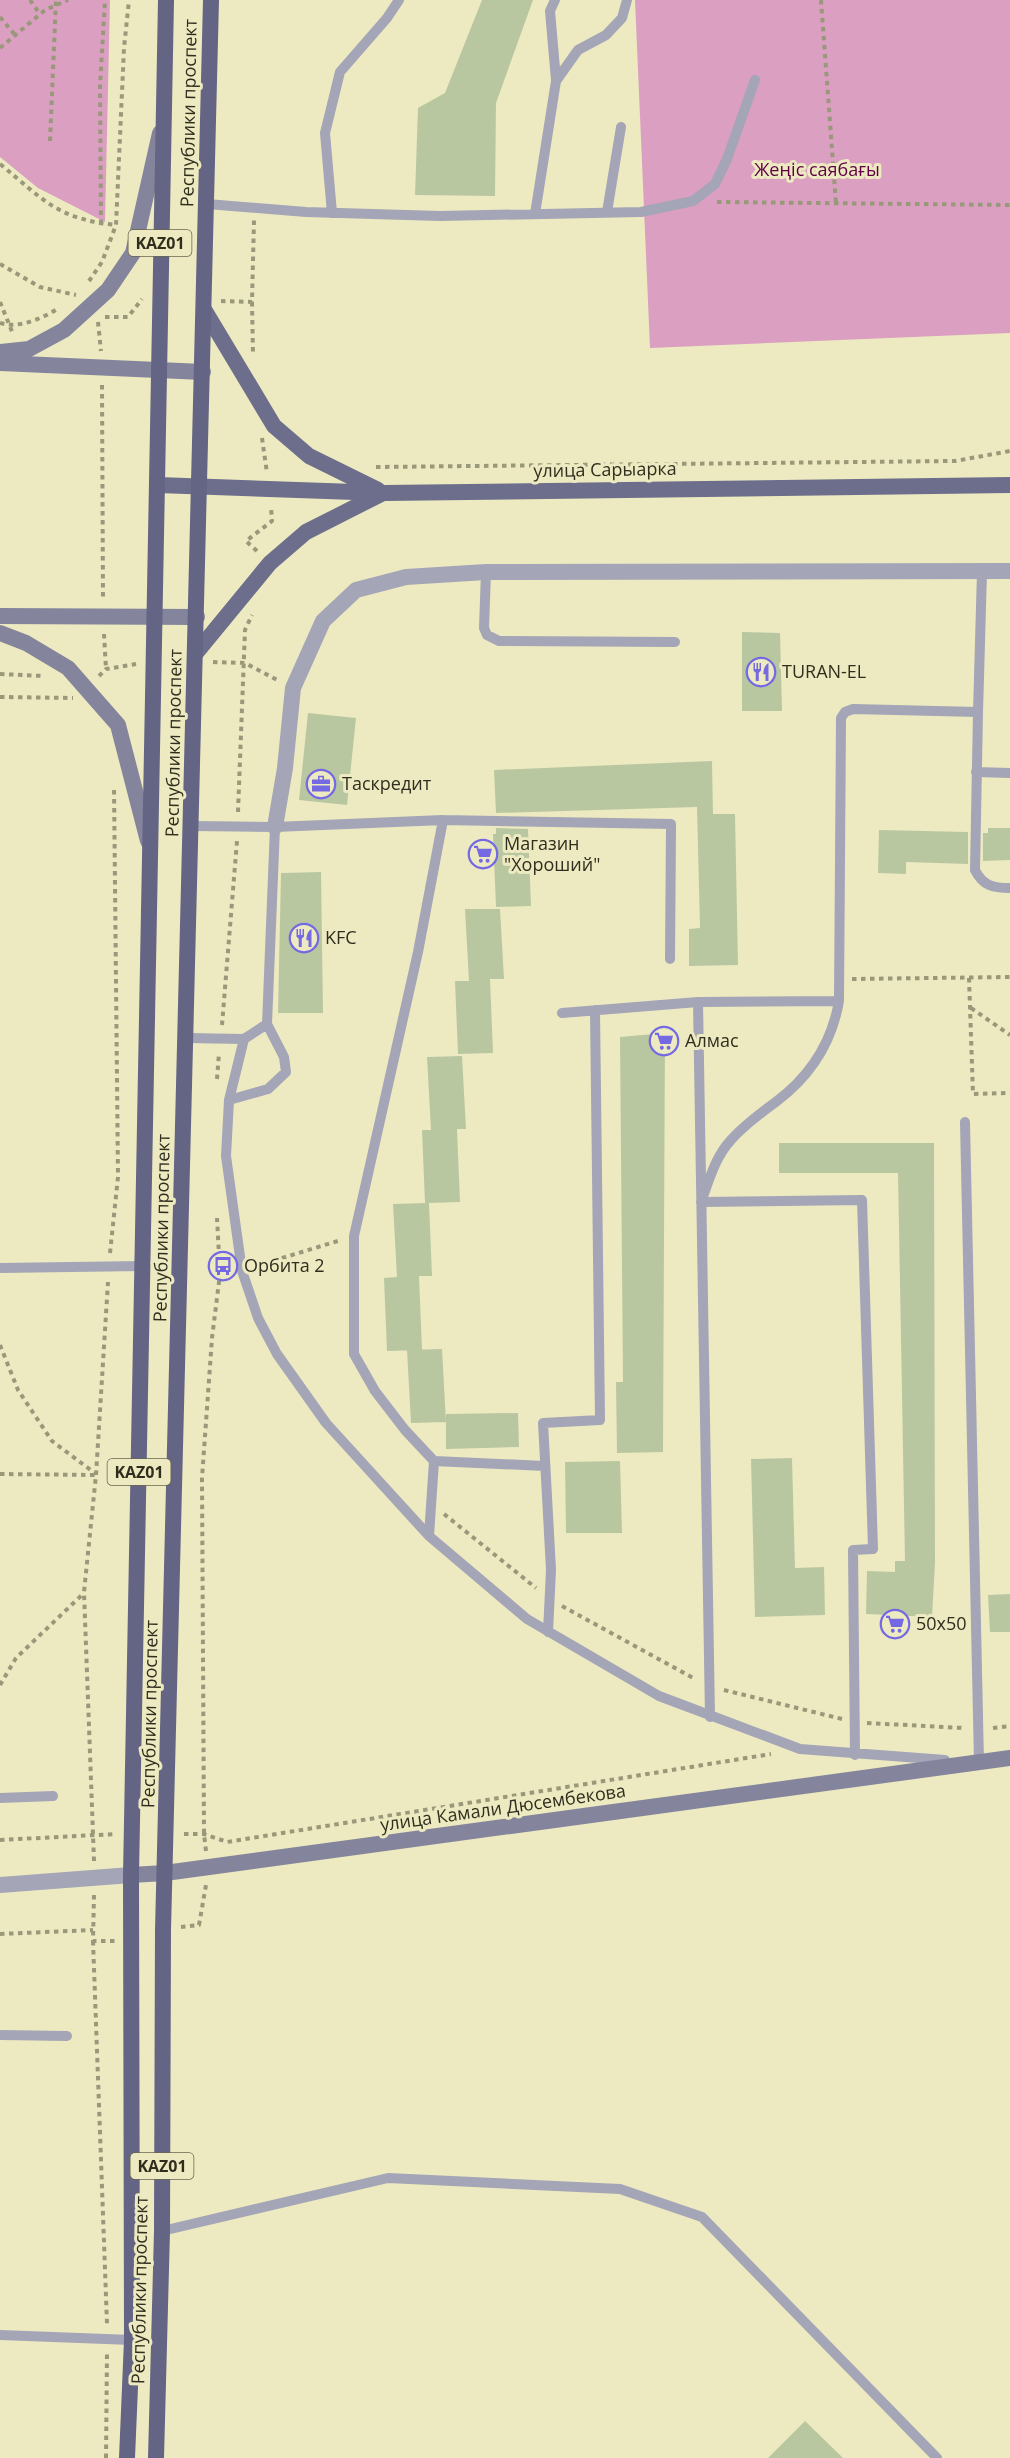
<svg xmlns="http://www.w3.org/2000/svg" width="1010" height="2458" font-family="'Open Sans',sans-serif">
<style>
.green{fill:#db9fc1}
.building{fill:#b9c7a1}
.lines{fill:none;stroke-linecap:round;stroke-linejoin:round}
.path{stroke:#9a987a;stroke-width:4;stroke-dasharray:4.5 4.5;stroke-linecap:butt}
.service{stroke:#a4a5b6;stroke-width:10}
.minor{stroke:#a4a5b6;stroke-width:16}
.tertiary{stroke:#a4a5b6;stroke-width:16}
.secondary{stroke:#84859d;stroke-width:16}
.primary{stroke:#6d6e8c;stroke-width:16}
.trunk{stroke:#646484;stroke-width:16}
.labels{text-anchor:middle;stroke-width:6;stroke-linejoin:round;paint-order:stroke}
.shield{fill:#edeac1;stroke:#68664f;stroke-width:1.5}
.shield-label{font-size:16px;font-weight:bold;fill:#2f2e1e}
.street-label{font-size:18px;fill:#2f2e1e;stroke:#edeac1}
.park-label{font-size:18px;fill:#610046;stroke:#edeac1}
.poi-label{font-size:18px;fill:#2f2e1e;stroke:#edeac1;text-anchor:start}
</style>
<rect width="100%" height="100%" fill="#edeac1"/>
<!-- green -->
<path class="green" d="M0,0H110L105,222L38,188L0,157Z
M635,0H1010V333L650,348Z"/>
<!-- building -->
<path class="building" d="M482,0H533L496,103L495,196L415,195L418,108L445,93Z
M742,632L780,633L782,711H742Z
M308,713L356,718L347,805L299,800Z
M712,761L713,814H735L738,965L689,966V929L700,928L697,807L496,813L494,770Z
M496,828L528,829L531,906L496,907L493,834H496Z
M988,828H1010V860L983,861V833H988Z
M879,830L968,832V864L906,862V874L878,873Z
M321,872L323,1013H278L281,873Z
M465,909H500L504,979H490L493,1053L458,1054L455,981H469Z
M665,1033L663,1452L617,1453L616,1382H623L620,1037Z
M462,1056L466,1129H457L460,1202L429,1203L432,1276H419L422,1350L387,1351L384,1278L397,1277L393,1204L428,1203H425L422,1130H431L427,1057Z
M779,1143H934L935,1563L932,1617L866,1614L867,1571L895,1572V1561H905L898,1173H779Z
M442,1349L446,1422L411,1423L407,1350Z
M518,1413L519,1447L446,1449V1414Z
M792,1458L795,1568L824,1567L825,1615L755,1617L751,1459Z
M620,1461L622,1533H566L565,1462Z
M1010,1594V1632H990L988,1595Z
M805,2421L843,2458H768Z"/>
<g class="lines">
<!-- path -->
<path class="path" d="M30,0L40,14
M821,0L836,204
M0,17L15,35
M0,48L45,10L68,0
M50,141L56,0
M0,164C44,200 57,219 116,225
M717,202L1010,205
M101,224L100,86L105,0
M0,264L40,287L76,295
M89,281L102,262L116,225L124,48L129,0
M221,301L252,302L254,220
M0,302L13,334
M252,302L253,355
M105,317H128L142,299
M98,322L101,351
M0,323C19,329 43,318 59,308
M102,385L103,600
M262,438L267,473
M376,467L955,461L1010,451
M257,551L246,541L272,521L271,507
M104,634L106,669
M213,662L245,663L279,681
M0,674L44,676
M99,676L106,669L136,664
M0,697L73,698
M238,812L245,630L252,615
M969,978L973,1094L1010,1093
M852,979L1010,977
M971,1008L1010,1035
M222,1025L237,841
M217,1079L219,1053
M110,1253L118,1177L114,787
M256,1266L341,1240
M0,1345L18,1390L52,1441L96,1474
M0,1474L96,1475
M444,1514L536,1588
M562,1606L695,1679
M0,1685L16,1658L84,1593
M724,1690L842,1719
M867,1723L964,1728
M993,1728L1010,1726
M184,1834H204L227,1842L771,1754
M0,1840L116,1834
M206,1851L204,1834L202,1478L212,1338L220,1274L217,1218
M94,1861L84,1592L96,1475L108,1282
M94,1895L93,1941H115
M181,1927L199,1925L206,1885
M0,1934L93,1930
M93,1941L107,2324
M106,2458L107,2352"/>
<!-- service -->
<path class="service" d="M555,0L550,11L556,80
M207,204L306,212L440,216L641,212L693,201L715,184L727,159L755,80
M607,212L621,127
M332,213L325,133L340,72L387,18L399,0
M535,214L556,81L578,50L606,35L622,18L627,0
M486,572L484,628L487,635L499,641L675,642
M978,712L975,870C983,886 993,888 1010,888
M976,772L1010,773
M192,826L275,827L443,820L671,824L670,959
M839,1001C832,1042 810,1076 777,1101C761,1113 744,1125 731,1140C715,1157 709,1181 701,1202L862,1200L873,1549L853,1550L855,1755
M698,1002L839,1001L841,718L845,712L853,709L978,712L982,572
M562,1013L698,1002L710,1717
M267,1024L284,1057L286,1072L268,1089L229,1100L226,1156L242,1271L258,1318L277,1354L326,1423L429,1536L527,1619L659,1696L800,1749L945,1760
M186,1038L244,1039L267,1024L275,827
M229,1100L244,1039
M965,1122L979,1762H975
M0,1268L142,1266
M434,1461L544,1466
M429,1536L434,1461L405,1430L375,1391L354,1354V1236L418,952L443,820
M548,1632L551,1570L543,1423L600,1420L595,1010
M0,1798L53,1796
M0,2035L67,2036
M162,2231L388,2178L620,2189L702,2217L937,2458
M0,2335L132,2340"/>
<!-- minor -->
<path class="minor" d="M275,827L285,768L293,688L323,621L356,590L406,577L486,572L1010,571"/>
<!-- tertiary -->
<path class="tertiary" d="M0,1885L131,1875"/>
<!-- secondary -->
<path class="secondary" d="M0,352L29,349L64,330L108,290L133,253L160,133
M0,363L203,372
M0,616L197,617
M0,633L26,643L68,668L118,725L148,841
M131,1875L165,1873C447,1837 728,1794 1010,1758"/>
<!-- primary -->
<path class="primary" d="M205,311L274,426L309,456L378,490
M158,485L384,493L1010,485
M196,653L270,563L306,532L383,493"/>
<!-- trunk -->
<path class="trunk" d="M127,2458L132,2340L131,1875L166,0
M156,2458L162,2231L163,1930L211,0"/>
</g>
<!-- icons -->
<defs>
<g id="restaurant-ring" transform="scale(1.5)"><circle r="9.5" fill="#edeac1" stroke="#7468e3" stroke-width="1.5"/><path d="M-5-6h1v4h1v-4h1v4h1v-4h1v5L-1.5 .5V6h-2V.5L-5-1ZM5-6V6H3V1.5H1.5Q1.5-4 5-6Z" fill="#7468e3"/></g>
<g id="office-ring" transform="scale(1.5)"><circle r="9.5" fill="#edeac1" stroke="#7468e3" stroke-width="1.5"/><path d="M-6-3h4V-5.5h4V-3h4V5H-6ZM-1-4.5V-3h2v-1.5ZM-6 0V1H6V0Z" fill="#7468e3"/></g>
<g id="supermarket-ring" transform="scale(1.5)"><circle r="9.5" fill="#edeac1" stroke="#7468e3" stroke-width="1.5"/><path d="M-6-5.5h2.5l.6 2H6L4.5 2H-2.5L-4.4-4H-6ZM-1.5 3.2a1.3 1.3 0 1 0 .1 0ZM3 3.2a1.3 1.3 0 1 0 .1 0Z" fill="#7468e3"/></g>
<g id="bus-ring" transform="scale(1.5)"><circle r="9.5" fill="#edeac1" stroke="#7468e3" stroke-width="1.5"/><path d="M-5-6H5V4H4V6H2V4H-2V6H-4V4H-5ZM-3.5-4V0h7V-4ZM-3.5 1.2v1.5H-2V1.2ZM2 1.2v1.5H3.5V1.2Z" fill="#7468e3"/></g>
</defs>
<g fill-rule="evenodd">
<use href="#restaurant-ring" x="761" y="672"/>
<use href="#office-ring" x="321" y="784"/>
<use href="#supermarket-ring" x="483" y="854"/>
<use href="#restaurant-ring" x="304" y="938"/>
<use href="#supermarket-ring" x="664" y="1041"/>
<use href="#bus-ring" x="223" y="1266"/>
<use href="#supermarket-ring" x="895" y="1624"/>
</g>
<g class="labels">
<!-- shield labels -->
<g class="shield">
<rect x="128.5" y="230" width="63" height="26" rx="4.5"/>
<rect x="107.5" y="1459" width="63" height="26" rx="4.5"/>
<rect x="130.5" y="2153" width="63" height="26" rx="4.5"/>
</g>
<g class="shield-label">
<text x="160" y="249">KАZ01</text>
<text x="139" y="1478">KАZ01</text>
<text x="162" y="2172">KАZ01</text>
</g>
<!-- street labels -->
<g class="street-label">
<text transform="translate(189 113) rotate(-89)" y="6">Республики проспект</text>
<text transform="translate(605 470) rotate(-1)" y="6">улица Сарыарка</text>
<text transform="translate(174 743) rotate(-89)" y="6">Республики проспект</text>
<text transform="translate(162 1228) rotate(-89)" y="6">Республики проспект</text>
<text transform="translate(150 1714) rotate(-89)" y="6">Республики проспект</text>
<text transform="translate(503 1808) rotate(-8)" y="6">улица Камали Дюсембекова</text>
<text transform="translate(140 2290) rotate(-89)" y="6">Республики проспект</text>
</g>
<!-- park labels -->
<g class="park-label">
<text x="817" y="176">Жеңіс саябағы</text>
</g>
<!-- poi labels -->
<g class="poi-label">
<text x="782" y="678">TURAN-EL</text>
<text x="342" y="790">Таскредит</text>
<text x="504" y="850">Магазин<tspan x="504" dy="21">"Хороший"</tspan></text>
<text x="325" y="944">KFC</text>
<text x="685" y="1047">Алмас</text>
<text x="244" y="1272">Орбита 2</text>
<text x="916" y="1630">50х50</text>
</g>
</g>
</svg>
